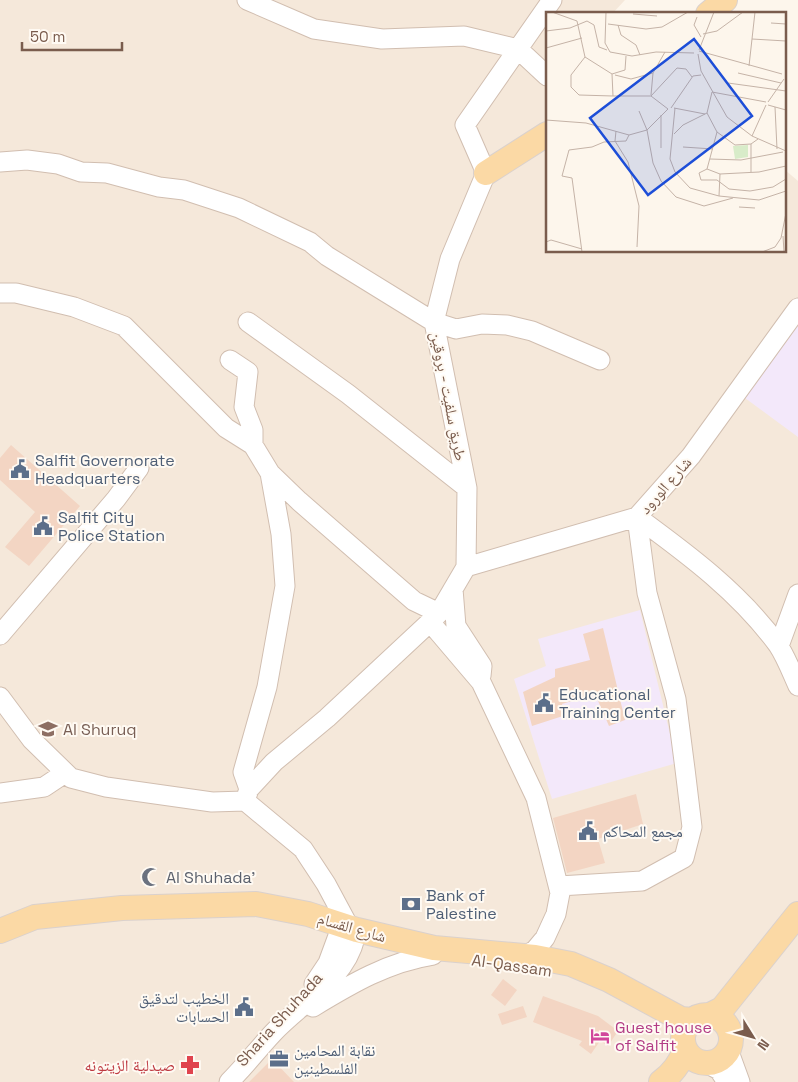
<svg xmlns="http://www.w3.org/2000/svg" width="798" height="1082" font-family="'Space Grotesk','Noto Naskh Arabic',sans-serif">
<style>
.residential{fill:#f5e8da}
.education{fill:#f3e8fa}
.building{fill:#f3d5c3}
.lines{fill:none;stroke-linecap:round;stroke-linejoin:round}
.minor-casing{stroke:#d1beb0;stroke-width:21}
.major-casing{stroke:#dad1cd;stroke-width:26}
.minor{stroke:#fff;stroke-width:19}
.major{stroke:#fbd9a5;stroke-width:24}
.labels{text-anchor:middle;stroke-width:4;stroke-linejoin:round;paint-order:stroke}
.street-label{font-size:16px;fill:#7a5c4d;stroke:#fffaf3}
.service-label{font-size:16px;fill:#4e5e75;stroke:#fffaf3;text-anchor:start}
.education-label{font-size:16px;fill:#785e54;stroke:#fffaf3;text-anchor:start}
.worship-label{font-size:16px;fill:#5b616d;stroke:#fffaf3;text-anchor:start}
.hotel-label{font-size:16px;fill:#b23c85;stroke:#fffaf3;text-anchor:start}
.health-label{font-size:16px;fill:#be3a42;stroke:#fffaf3;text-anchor:end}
.inset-road{fill:none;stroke:#c5b3a7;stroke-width:1}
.view{fill:#1d4ed8;fill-opacity:0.15;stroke:#1d4ed8;stroke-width:2.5}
.inset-edge{fill:none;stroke:#7a5c4d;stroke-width:2.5}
</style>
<rect width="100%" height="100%" fill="#fdf6ec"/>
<!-- residential -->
<path class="residential" d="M0,0H625L612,14H547V251H784V169L798,181V1082H0Z"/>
<!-- education -->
<path class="education" d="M798,322V437L745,398Z
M640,610L677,763L552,799L514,679L546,666L538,639Z"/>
<!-- building -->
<path class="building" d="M11,445L80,506L29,566L5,547L35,512L0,480V458Z
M603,628L625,720L609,726L595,694L562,704L566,715L532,726L523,692L555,677V669L590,660L583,634Z
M636,794L643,824L598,839L605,863L567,873L553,818Z
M503,979L517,990L505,1006L491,995Z
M543,996L598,1016L618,1031L608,1046L600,1041L591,1054L579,1045L582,1041L533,1022Z
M523,1006L527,1017L502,1025L498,1014Z
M272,1059L294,1082H249Z"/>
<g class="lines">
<!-- minor casing -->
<g class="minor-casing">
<path id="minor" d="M247,0L314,29L382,39L464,36L518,49L547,76
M0,162L27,160L58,164L81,172L107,173L159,187L184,190L239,208L310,242L327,256L434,322L456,329L482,324L507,325L532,331L600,360
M0,293H16L74,307L124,326L226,428L253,445L270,473L299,501L414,601L439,613
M248,322L348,394L467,488
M230,360L248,372L244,407L253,430V445
M637,517C689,555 740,593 778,645C786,657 792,673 798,686
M466,567L467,488L434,322L450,259L486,173L465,125L552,0
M466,567L637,517L691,456L798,308
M453,589L456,626L482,666L481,676
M430,622L481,682L536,798L560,893L556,914L545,938L535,950L525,956
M0,635L116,499L139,468
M779,646L798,594
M0,697L32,740L71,778L106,787L212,802L245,801L303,849L326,884L355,938C345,980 301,1003 273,1033C258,1049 245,1066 229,1082
M249,789L274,762L327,718L430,622L439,613L466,567
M0,793L44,787L65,773
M245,801L249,789L243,772L267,687L285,586L281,534L270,473
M559,886L642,881L684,858L692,827L685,769L676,699L647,593L637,517
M314,984L328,963L342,925
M313,1007C351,984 388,962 433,955
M728,1049L740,1082
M706,1063L719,1070L727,1082"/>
</g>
<!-- major casing -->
<g class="major-casing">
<path id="major" d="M708,14L725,0
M486,173L547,134
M0,931L35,917L122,908L256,904L308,914L357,930L434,948L535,957L571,964L609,980L681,1019L693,1020
M710,1015L722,1009L798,914
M683 1039a24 24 0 1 1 48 0a24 24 0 1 1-48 0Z
M661,1082C673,1073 680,1064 685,1050"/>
</g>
<!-- minor -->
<use href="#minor" class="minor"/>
<!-- major -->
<use href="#major" class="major"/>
</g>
<!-- icons -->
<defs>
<g id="civic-bare" transform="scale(1.5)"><path d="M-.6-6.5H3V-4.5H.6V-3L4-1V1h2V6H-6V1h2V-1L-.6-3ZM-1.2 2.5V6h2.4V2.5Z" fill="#5c6f8a" stroke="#fffaf3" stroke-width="2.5" paint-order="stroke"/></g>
<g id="school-bare" transform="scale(1.5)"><path d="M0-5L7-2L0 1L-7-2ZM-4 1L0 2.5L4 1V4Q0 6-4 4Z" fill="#8d6e63" stroke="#fffaf3" stroke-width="2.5" paint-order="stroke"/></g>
<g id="mosque-bare" transform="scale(1.5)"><path d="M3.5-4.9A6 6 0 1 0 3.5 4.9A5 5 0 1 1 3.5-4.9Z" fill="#6b7280" stroke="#fffaf3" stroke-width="2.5" paint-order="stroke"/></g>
<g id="bank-bare" transform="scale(1.5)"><path d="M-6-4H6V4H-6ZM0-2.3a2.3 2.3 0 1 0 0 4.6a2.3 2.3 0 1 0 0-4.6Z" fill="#5c6f8a" stroke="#fffaf3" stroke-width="2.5" paint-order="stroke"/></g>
<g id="hotel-bare" transform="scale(1.5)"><path d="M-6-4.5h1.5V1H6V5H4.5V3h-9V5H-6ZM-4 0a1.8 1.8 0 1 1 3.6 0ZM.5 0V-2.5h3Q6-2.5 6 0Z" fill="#d1479c" stroke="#fffaf3" stroke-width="2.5" paint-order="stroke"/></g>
<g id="office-bare" transform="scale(1.5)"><path d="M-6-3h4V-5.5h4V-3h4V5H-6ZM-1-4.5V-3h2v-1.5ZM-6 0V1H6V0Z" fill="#5c6f8a" stroke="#fffaf3" stroke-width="2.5" paint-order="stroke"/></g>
<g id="pharmacy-bare" transform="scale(1.5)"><path d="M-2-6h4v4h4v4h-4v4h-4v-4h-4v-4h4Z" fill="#e0444e" stroke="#fffaf3" stroke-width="2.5" paint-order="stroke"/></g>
</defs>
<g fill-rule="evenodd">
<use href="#civic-bare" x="20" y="469"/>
<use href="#civic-bare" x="43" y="526"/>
<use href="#civic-bare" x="544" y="703"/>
<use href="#school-bare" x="48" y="729"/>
<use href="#civic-bare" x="588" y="831"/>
<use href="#mosque-bare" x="151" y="877"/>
<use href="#bank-bare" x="411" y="904"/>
<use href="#civic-bare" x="244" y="1007"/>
<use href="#hotel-bare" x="600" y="1036"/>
<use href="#office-bare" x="279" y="1059"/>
<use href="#pharmacy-bare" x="190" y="1065"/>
</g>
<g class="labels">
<!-- street labels -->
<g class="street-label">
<text transform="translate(449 396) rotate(79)" y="6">طريق سلفيت - بروقين</text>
<text transform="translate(665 485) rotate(-49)" y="6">شارع الورود</text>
<text transform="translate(352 927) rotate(16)" y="6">شارع القسام</text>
<text transform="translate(512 965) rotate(8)" y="6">Al-Qassam</text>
<text transform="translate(279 1019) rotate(-48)" y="6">Sharia Shuhada</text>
</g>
<!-- service labels -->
<g class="service-label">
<text x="35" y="466">Salfit Governorate<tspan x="35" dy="18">Headquarters</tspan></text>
<text x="58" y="523">Salfit City<tspan x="58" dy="18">Police Station</tspan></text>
<text x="559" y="700">Educational<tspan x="559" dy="18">Training Center</tspan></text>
<text x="603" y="837">مجمع المحاكم</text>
<text x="426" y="901">Bank of<tspan x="426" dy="18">Palestine</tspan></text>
<text x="229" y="1004" text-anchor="end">الخطيب لتدقيق<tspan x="229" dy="18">الحسابات</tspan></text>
<text x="294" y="1056">نقابة المحامين<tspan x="294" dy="18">الفلسطينين</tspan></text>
</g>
<!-- education labels -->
<g class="education-label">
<text x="63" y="735">Al Shuruq</text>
</g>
<!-- worship labels -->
<g class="worship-label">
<text x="166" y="883">Al Shuhada'</text>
</g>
<!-- hotel labels -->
<g class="hotel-label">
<text x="615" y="1033">Guest house<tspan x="615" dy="18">of Salfit</tspan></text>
</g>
<!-- health labels -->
<g class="health-label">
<text x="175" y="1071">صيدلية الزيتونه</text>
</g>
</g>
<!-- overview -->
<g transform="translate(546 12)">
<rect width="240" height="240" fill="#fdf6ec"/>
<path d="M202,133V145L189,147L187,134Z" fill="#d8ecc9"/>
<path class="inset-road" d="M6,0L31,9L39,45L66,62L79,58L80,44M60,0L59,31L64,40L86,44L110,40L148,41M87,2L111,4M151,5L148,13L155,25M225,11L240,12M62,12L100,17L116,15L142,0M72,13L75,23L90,33L94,43M0,19L24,16L41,9L48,13L53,35L61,38M157,22L171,19L197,0M206,27L240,29M0,36L36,26M153,38L168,0M153,39L236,62M152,42L155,59L181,105L206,124L240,139M39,45L25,63V75L33,83L67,84M203,54L209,0M192,61L235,71M66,62L67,84H105L122,97M69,63L85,67L107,61M182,71L240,79M105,83L107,61L119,40M105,84L131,56L140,57L146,65M222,90L238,67M222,93L240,98M229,95L231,137M125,96L147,64L155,63M128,96L159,102M129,96L124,147L129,160L144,176L173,184L213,188L240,179M93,99L101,118L107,151L115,169L130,185L158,194L187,186M0,108L40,111L83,123M70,119L69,129L82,150L93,194L91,235M171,120L189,133L205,132L212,127M128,122L137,113L161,101M206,124L220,93M205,132V160M137,135L167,137M115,136V103M164,147L195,148L237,140M161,157L171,120L161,101L166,80L220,90M174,162L161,157L153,161L155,168H171L183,177L204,179L227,175L240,167M174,162L213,160L240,154M173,184L174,162M193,195L209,196M237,224L238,240M0,230L5,228L36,237M36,240L26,166L16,164L23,138L46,135L58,130L80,129L83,123L101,118L122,97M216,240L229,235L235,226L240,201"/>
<path class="view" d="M148,27L206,104L102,183L44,106Z"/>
<rect width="240" height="240" class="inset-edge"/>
</g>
<!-- north arrow -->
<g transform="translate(753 1037) rotate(127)" stroke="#fffaf3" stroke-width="4" paint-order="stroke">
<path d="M0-4L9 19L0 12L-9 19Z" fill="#7a5c4d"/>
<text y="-8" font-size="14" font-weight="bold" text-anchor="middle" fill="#7a5c4d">N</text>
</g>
<!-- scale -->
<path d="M22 42v8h100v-8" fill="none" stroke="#7a5c4d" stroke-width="2.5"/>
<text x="30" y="42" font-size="15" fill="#7a5c4d" stroke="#fffaf3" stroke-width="4" paint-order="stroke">50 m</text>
</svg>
